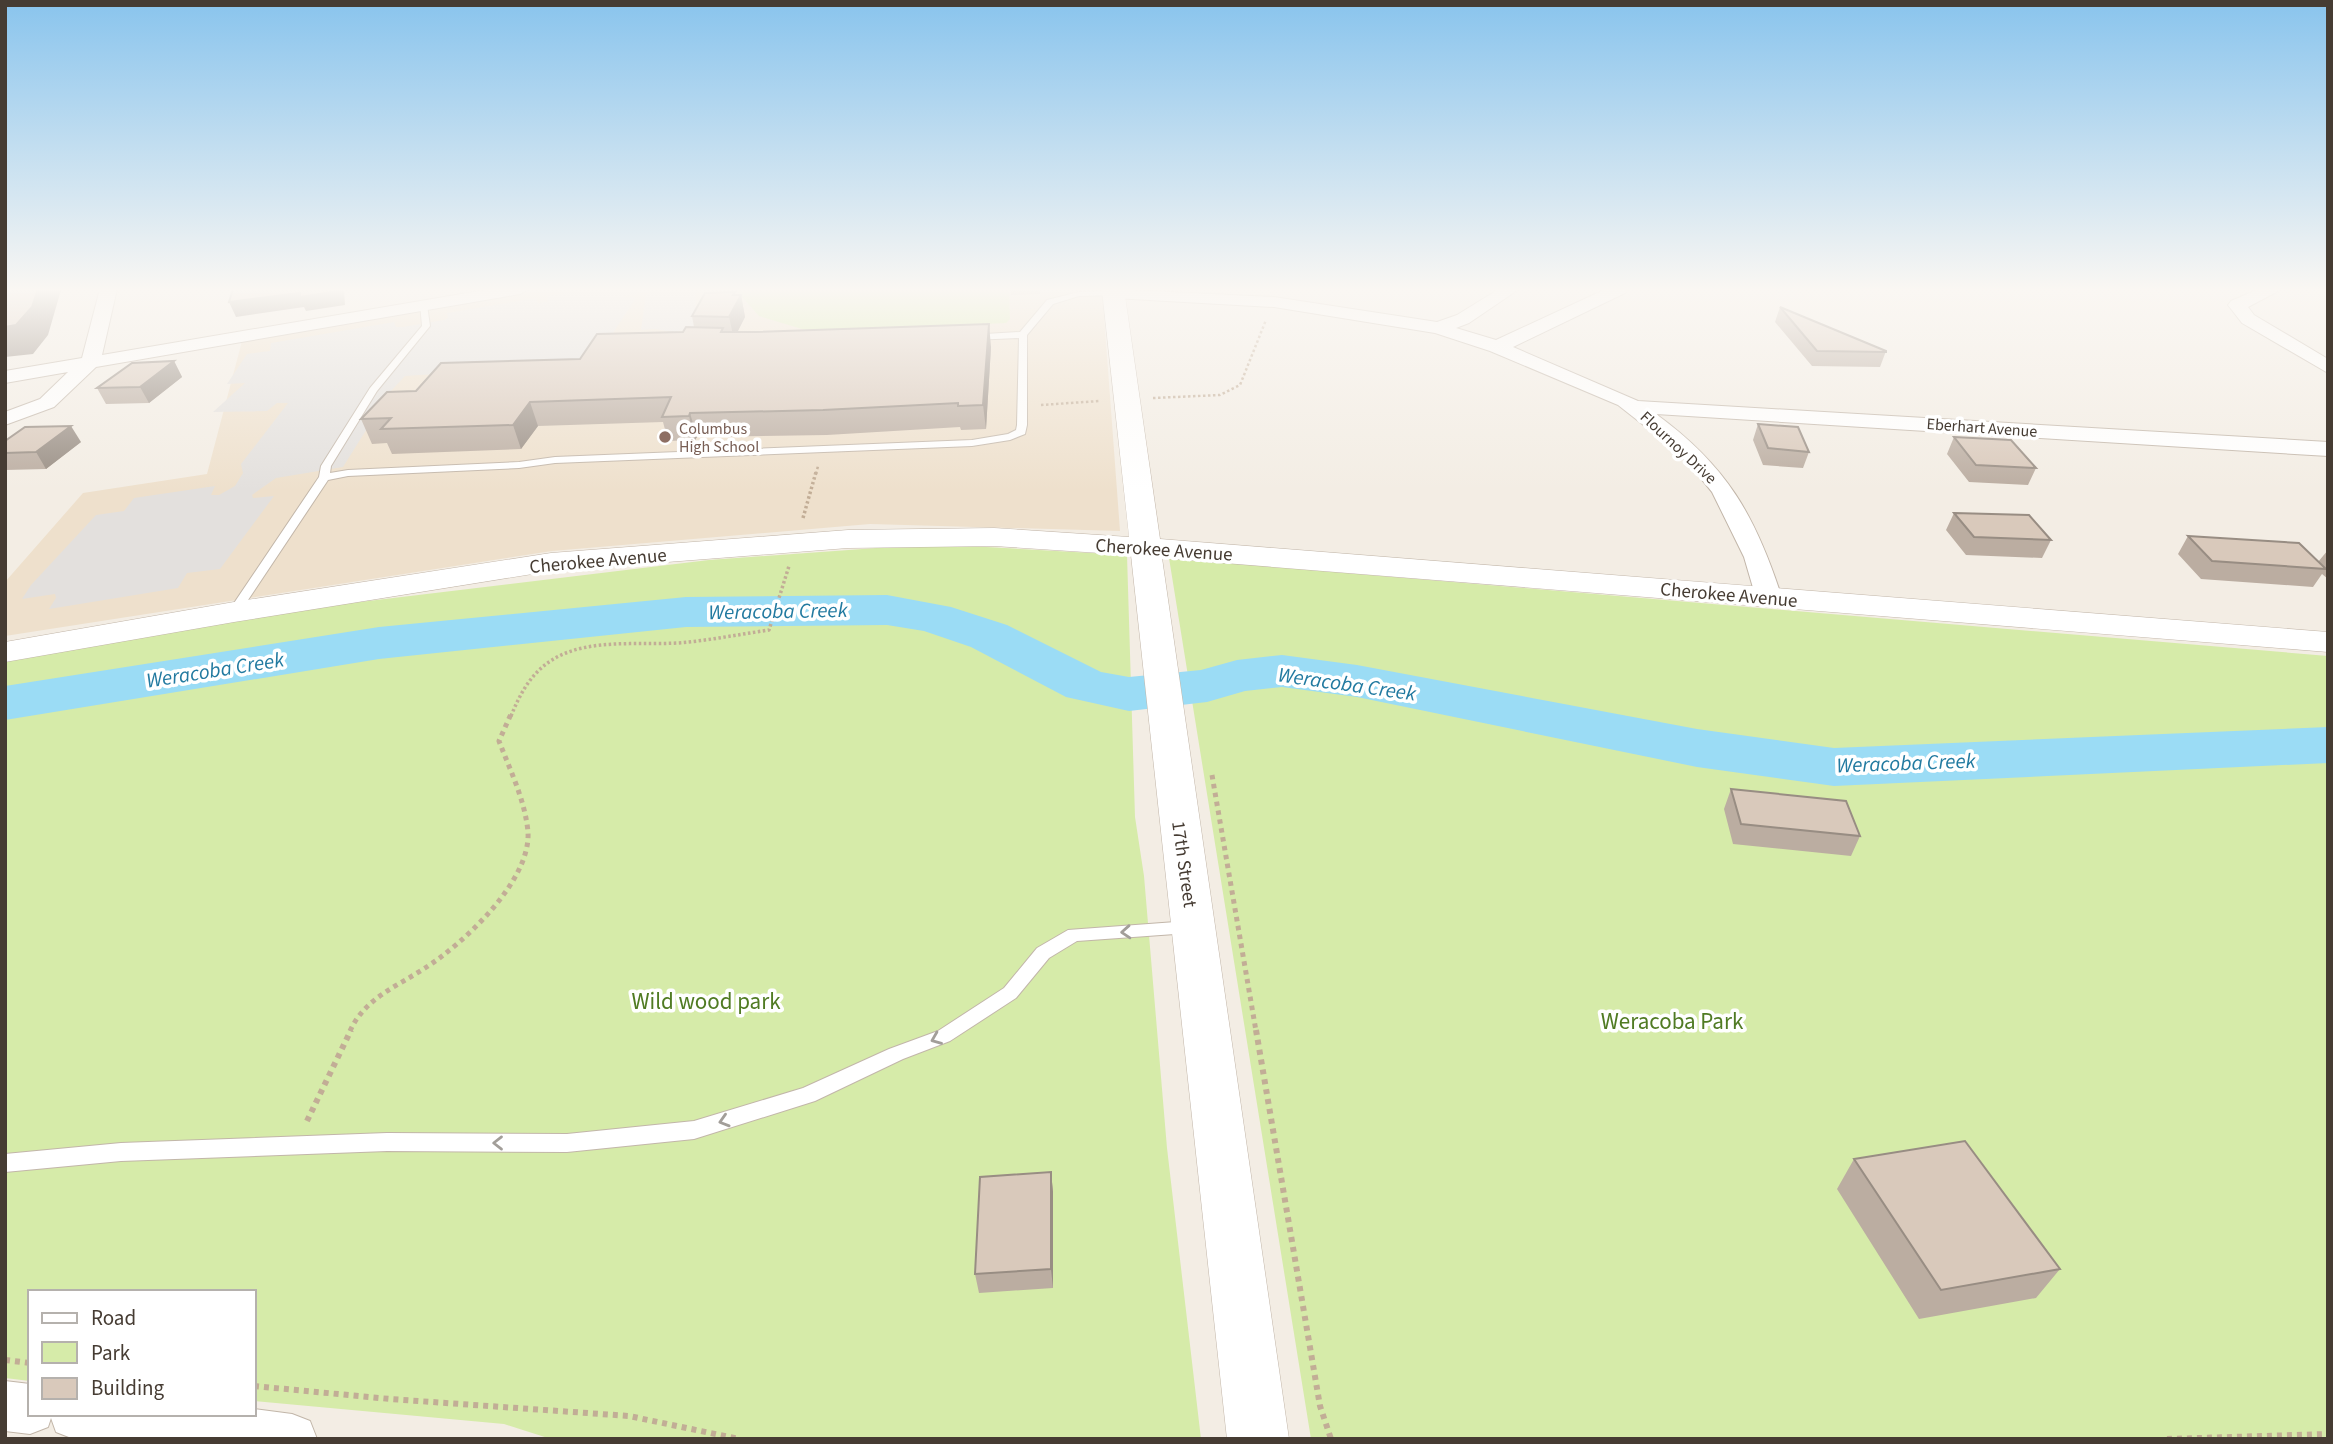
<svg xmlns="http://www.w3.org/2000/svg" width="2333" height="1444" font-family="'Source Sans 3',sans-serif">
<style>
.education{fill:#eee0cc}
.green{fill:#d6eba9}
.parking{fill:#e3e0dd}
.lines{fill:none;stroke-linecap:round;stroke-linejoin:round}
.river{fill:#9bdcf5;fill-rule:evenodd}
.service-casing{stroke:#c2b6a9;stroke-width:2}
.minor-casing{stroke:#c2b6a9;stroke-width:2}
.tertiary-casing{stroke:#c2b6a9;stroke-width:1}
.path-far3{stroke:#c2ad96;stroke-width:2.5;stroke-dasharray:2.5 2.5;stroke-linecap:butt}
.path-far2{stroke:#c2ad96;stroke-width:3.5;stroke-dasharray:2.5 2.5;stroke-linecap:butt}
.path-far1{stroke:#c2ad96;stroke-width:5;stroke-dasharray:4.5 4.5;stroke-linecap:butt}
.path{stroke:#c2ad96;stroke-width:6;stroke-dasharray:5 5;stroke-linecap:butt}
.service{fill:#fff;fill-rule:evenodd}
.minor{fill:#fff;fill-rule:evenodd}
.tertiary{fill:#fff;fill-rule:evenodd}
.wall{fill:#bbada1}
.shaded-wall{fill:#988d83}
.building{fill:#d9c9bb;stroke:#988d83;stroke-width:2}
.oneway{stroke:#a29e99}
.education-dot{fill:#8d6e63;stroke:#fff;stroke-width:2.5}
.labels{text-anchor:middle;stroke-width:7;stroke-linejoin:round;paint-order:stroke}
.far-street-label{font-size:16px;fill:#463c33;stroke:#fff}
.far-education-label{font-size:16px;fill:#785e54;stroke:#fff;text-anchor:start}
.street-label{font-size:19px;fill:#463c33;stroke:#fff}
.water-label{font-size:21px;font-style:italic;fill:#227aa0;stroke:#fff}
.near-park-label{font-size:23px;fill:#507b23;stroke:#fff}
</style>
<rect width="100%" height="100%" fill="#f3ede4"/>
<!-- education -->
<path class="education" d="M551,289H1102L1120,531L870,524L552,551L5,636V582L83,493L207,474L242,341Z"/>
<!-- green -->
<path class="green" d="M735,289H1009L1010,319L1006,323L812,332L759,316Z
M932,544L1127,555L1135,817L1144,876L1167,1148L1201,1439H551L504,1424L254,1401V1292H30V1381L5,1378V661L285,611L709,560Z
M1169,558L2328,656V1439H1311Z"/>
<!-- parking -->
<path class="parking" d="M590,289H696L695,329L679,331L678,333L655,329L641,330L646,294L659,292L652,290L622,297L636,298L607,342L588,344L591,346L593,364L405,376L390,392L343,467L276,478L252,495L253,498L274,496L220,569L187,573L178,588L49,609L56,598L55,594L22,599L31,585L96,515L124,511L134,498L215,486L211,495H219L235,486L243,473L241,464L288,403H277L267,411L213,412L245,383L227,384L247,354L270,351L271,343L394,322L396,327H403L444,320L448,318L447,313L536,298L538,303L547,302L548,296Z"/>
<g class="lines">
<!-- river -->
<path class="river" d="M887,595L951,607L1007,625L1101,672L1129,677L1201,670L1237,660L1282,655L1357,665L1697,729L1834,748L2328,727V763L1834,786L1697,767L1357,697L1282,687L1245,691L1207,702L1129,711L1066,697L971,647L924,631L887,625L686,627L379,659L5,720V686L379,627L686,597Z"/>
<!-- service casing -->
<g class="service-casing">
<path id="service" d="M1114,291L1118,293L1117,295L1079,296L1053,304L1027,335V425L1025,434L1010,440L972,446L555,463L519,468L348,476L328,480L238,615H230L228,612L319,477L321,466L370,388L422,326L420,303L427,305L430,326L377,391L331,466L330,473L348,470L519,462L555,457L972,440L1008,434L1016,430L1017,425L1019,338L972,340L969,339V335L1020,332L1047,300L1079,292Z
M1189,921L1195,923L1197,927L1195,931L1189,933L1077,941L1049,958L1016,998L950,1041L903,1059L815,1101L694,1139L567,1152L387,1151L121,1161L5,1172V1154L121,1143L387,1133L567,1134L694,1121L803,1088L889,1049L938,1031L1004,988L1037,948L1068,930Z"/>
</g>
<!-- minor casing -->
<g class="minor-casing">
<path id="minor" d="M100,289H117L102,355L491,289H529L520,294L96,367L54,407L5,425V412L40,399L68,372L5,383V371L82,358Z
M1110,289L1274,297L1437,322L1457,315L1499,289H1519L1469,323L1456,328L1496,340L1606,289H1627L1625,293L1513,347L1638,401L2328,442V456L1656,414C1727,466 1755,515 1782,598L1778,604L1769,606L1760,604L1756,598L1744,557L1712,492L1691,466L1660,438L1618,405L1490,351L1435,333L1274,307L1114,298L1105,293Z
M2259,289H2282L2248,307L2254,315L2328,359V373L2242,323L2228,305L2231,301Z
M5,1381L30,1384V1414H254V1409L292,1414L310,1421L317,1439H74L56,1432L51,1418L48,1427L30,1434L5,1431Z"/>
</g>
<!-- tertiary casing -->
<g class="tertiary-casing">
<path id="tertiary" d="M1102,289H1124L1160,539L2328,632V652L1162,558L1289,1439H1227L1131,555L994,546L848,548L551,571L234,622L5,662V642L234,602L551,553L848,530L994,528L1129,537Z"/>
</g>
<!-- path-far3 -->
<path class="path-far3" d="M1153,398L1220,395L1240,385L1266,320
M1041,405L1099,401
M816,474L818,466"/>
<!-- path-far2 -->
<path class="path-far2" d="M803,518L816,472
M511,716C520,694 531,673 552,660C590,636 646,647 689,642C716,639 742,634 769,630L789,566"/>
<!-- path-far1 -->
<path class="path-far1" d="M1212,775L1256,1031
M350,1031C365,998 396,987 425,968C463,944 531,881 528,832C525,800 510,770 499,741L511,714"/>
<!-- path -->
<path class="path" d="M1256,1030L1320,1406L1331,1439
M307,1121L351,1030
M5,1360L30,1363
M254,1386L390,1399L629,1416L739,1439
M2167,1439L2328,1434"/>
<!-- service -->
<use href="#service" class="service"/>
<!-- minor -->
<use href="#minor" class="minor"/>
<!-- tertiary -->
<use href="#tertiary" class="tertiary"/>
</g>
<!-- wall -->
<path class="wall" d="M1011,289H1055H1040V294L1011,295Z
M735,292V295H741L745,317L737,332L991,347L986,429L961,430L960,427L827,435L697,437L695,440L668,441L663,422L538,426L521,449L392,454L387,443L372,444L361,419L416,391L580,359L683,332L694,327L692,316Z
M1780,307L1886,351L1880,367L1812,366L1775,322Z
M174,361L182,377L149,403L106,404L97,388Z
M1758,424L1809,452L1803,468L1763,465L1753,440Z
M1954,437L2036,468L2028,485L1969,482L1947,454Z
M5,441L81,442L46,469L5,470Z
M1954,513L2051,540L2042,558L1966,555L1946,530Z
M2188,536L2318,562L2328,550V579L2322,574L2313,587L2201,579L2178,554Z
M1731,789L1860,836L1851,856L1733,844L1724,809Z
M1854,1159L2060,1269L2036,1298L1919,1319L1837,1189Z
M1051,1172L1053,1192V1288L979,1293L975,1274Z"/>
<!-- shaded-wall -->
<path class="shaded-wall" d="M38,289H60L61,290L48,335L33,354L5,357V327Z
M339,289H344L345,305L306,311L304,307L236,317L229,302Z
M735,292L737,302L741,295L745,317L734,339L729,317Z
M989,324L991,347L986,429L983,405Z
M174,361L182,377L149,403L140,387Z
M530,402L538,426L521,449L513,425Z
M690,413L697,437L695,440L689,416Z
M71,426L81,442L46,469L36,452Z
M1051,1172L1053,1192V1288L1051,1269Z"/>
<!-- building -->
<path class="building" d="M5,289H38L32,307L16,325L5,327Z
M233,289H339V291L300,297V293L229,302Z
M735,292L733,295H741L729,317L692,316L705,293Z
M1780,307L1886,351V352L1817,351Z
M989,324L983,405L958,406V403L823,410L690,413L689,416L662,417L671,397L530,402L513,425L381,429L391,418L361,419L387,392L416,391L441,363L580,359L597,334L683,332L686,327L723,328L721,332H755Z
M174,361L140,387L97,388L132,363Z
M1758,424L1798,427L1809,452L1768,448Z
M71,426L36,452L5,453V441L25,427Z
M1954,437L2011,440L2036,468L1976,465Z
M1954,513L2029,515L2051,540L1974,537Z
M2188,536L2299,543L2326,569L2212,561Z
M1731,789L1846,801L1860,836L1741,824Z
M1965,1141L2060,1269L1941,1290L1854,1159Z
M1051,1172V1269L975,1274L980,1177Z"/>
<!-- one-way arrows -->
<defs><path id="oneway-chevron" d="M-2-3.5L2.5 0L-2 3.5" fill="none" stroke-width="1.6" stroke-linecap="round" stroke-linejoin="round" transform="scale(1.75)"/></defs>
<g class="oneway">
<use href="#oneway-chevron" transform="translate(1126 932) rotate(176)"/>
<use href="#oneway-chevron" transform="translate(936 1039) rotate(158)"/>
<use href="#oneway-chevron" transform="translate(724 1121) rotate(163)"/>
<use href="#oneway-chevron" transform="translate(498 1143) rotate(-180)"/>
</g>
<!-- sky -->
<linearGradient id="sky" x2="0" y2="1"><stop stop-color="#89c4ed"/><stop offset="0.59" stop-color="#faf7f3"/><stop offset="1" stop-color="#faf7f3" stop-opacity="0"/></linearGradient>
<rect width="2333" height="491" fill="url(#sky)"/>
<!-- markers -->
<circle class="education-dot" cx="665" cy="437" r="7"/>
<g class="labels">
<!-- far-street labels -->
<g class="far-street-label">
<text transform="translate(1982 427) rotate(4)" y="6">Eberhart Avenue</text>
<text transform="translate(1679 447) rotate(43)" y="6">Flournoy Drive</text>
</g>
<!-- far-education labels -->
<g class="far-education-label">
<text x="679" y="434">Columbus<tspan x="679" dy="18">High School</tspan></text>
</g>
<!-- street labels -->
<g class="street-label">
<text transform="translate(1164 549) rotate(4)" y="7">Cherokee Avenue</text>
<text transform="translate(598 560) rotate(-5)" y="7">Cherokee Avenue</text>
<text transform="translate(1729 594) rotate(5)" y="7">Cherokee Avenue</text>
<text transform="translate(1185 864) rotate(82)" y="7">17th Street</text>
</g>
<!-- water labels -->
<g class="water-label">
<text transform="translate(778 611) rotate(-1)" y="7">Weracoba Creek</text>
<text transform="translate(215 670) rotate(-9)" y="7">Weracoba Creek</text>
<text transform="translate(1347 684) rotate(8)" y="7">Weracoba Creek</text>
<text transform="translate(1906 763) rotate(-2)" y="7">Weracoba Creek</text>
</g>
<!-- near-park labels -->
<g class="near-park-label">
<text x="706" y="1009">Wild wood park</text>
<text x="1672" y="1029">Weracoba Park</text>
</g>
</g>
<!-- border -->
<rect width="2333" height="1444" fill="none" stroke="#463c33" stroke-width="14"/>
<!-- legend -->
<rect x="28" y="1290" width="228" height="126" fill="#ffffff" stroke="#b5b1ad" stroke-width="2"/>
<rect x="42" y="1313" width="35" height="10" fill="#ffffff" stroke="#b5b1ad" stroke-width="2"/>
<text x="91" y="1325" font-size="21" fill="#463c33">Road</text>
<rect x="42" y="1342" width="35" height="21" fill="#d6eba9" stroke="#b5b1ad" stroke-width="2"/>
<text x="91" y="1360" font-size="21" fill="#463c33">Park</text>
<rect x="42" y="1378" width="35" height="21" fill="#d9c9bb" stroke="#b5b1ad" stroke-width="2"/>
<text x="91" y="1395" font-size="21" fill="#463c33">Building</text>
</svg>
